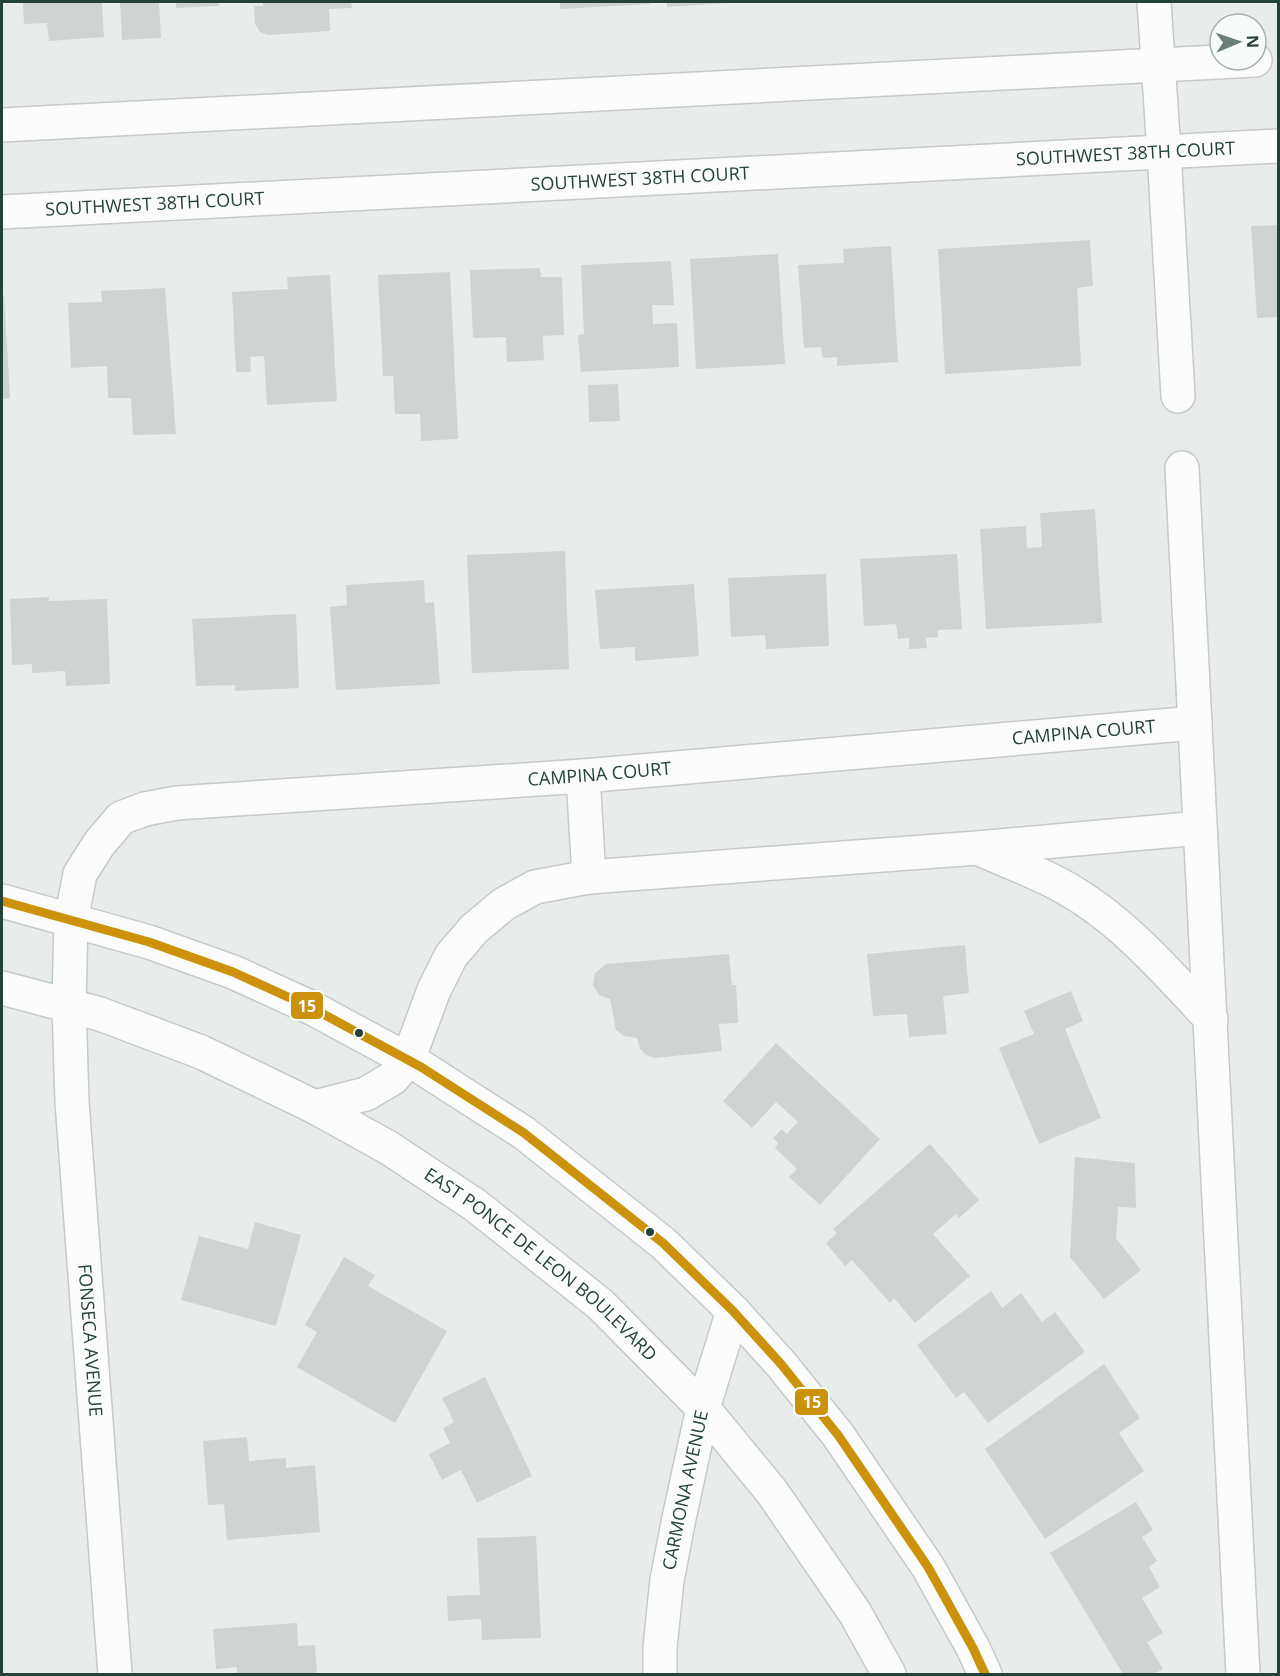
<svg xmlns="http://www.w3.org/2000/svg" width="1280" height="1676" font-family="'Open Sans',sans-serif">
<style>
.building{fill:#cfd4d2}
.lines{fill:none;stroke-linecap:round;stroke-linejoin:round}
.street-casing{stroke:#c5cac8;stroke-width:36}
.secondary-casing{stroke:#c3cbc8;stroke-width:36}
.street{stroke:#fcfcfc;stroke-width:33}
.secondary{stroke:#fcfcfc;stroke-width:33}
.bus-1-casing{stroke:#f7fbf9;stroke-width:14}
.bus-1{stroke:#cd920c;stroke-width:9}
.bus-dot{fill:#24423a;stroke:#f7fbf9;stroke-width:2}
.labels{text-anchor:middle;stroke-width:5;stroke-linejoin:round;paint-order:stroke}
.street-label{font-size:18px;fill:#24423a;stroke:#f7fbf9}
.line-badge{stroke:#f7fbf9;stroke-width:2}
.badge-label{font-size:16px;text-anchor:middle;font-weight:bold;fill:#fff}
</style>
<rect width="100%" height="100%" fill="#e8edeb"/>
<!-- building -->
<path class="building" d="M23,2H102L104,37L49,41L47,23L24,24Z
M120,2H159L161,38L122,40Z
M176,2H219V6L176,8Z
M263,2H351L352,8L329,9L330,31L268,35L260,32L255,24L254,6H263Z
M560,2H651V4L560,9Z
M667,2H728V3L667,7Z
M1278,225V317L1257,318L1251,226Z
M1090,240L1093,286L1077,288L1081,366L945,374L938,249Z
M891,246L898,362L837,366V357L823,358L821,347L804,348L798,265L844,263L843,249Z
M778,254L785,364L696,369L690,259Z
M671,261L674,305H652L653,324L677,323L679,367L581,372L578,335L584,334L581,265Z
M540,268L541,277H562L564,335L543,336L544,360L507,362L506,337L473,338L470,270Z
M450,272L458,439L421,441L420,414H395L393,376H383L378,275Z
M330,275L337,401L267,405L264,356L250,357L251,372H236L232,292L288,289L287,277Z
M165,288L176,434L133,435L131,398H108L107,366L71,368L68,303L102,302L101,291Z
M2,295H4L10,398L2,399Z
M618,384L620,421L589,422L588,385Z
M1095,509L1102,623L986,629L980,529L1026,526L1027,548L1042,547L1040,513Z
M565,551L569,669L472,673L467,555Z
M957,554L962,629L938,630V637L926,638L927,648L909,649V638L898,639L896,624L864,626L860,559Z
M826,574L829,646L766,649L765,635L731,637L728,578Z
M424,580L425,603L434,602L440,684L336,690L330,607L347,605L346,585Z
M694,584L699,656L635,661V647L600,649L595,590Z
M49,597V601L107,599L110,684L66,686L65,671L32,673V664L12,665L10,599Z
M296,614L299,688L235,691V685L196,686L192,619Z
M965,945L969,993L943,996L947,1034L909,1037L907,1014L873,1016L867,954Z
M729,954L732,985H736L738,1023L719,1024L722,1051L655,1058L646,1055L640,1049L637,1038L624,1036L616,1030L610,999L599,995L593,985L595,973L606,964Z
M1071,991L1083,1021L1065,1029L1101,1118L1039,1144L999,1048L1034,1034L1024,1011Z
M776,1043L880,1139L820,1205L789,1177L797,1169L775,1148L778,1143L773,1138L782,1129L787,1134L798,1122L776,1102L752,1128L723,1101Z
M930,1144L979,1200L959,1218L956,1214L933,1234L970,1276L915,1323L894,1298L890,1303L852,1260L845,1266L826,1243L837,1233L833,1229Z
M1075,1157L1135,1163L1136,1208L1118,1207L1116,1238L1141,1270L1104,1299L1070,1257Z
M255,1222L301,1235L276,1326L181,1300L199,1236L248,1249Z
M344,1257L375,1275L368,1286L447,1331L395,1423L297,1367L317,1332L305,1325Z
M991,1291L1002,1308L1021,1293L1042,1322L1055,1312L1085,1352L988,1423L964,1392L956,1398L917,1345Z
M1104,1364L1140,1418L1119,1433L1144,1471L1045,1539L985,1449Z
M485,1377L532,1476L477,1503L461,1470L442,1480L429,1454L450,1443L443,1428L454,1422L442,1398Z
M247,1437L249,1461L286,1458V1468L315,1465L320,1532L227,1540L224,1504L208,1505L203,1441Z
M1136,1502L1153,1530L1142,1537L1157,1561L1149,1567L1160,1587L1142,1598L1163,1633L1147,1642L1163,1669L1154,1674H1123L1050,1553Z
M536,1536L541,1638L482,1640L481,1619L448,1621L447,1596L480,1595L477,1538Z
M297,1623L298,1646L315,1645L317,1674H237V1667L216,1669L213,1629Z"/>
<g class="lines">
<!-- street casing -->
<g class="street-casing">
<g id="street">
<path d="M1154,2L1164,152L1178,396"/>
<path d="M2,125L1255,60"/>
<path id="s1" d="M2,212L1278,146"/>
<path d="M1182,468L1243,1674"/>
<path d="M583,776L589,877"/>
<path d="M982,850C1016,865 1053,878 1085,900C1133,932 1171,977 1211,1019"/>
<path id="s2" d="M71,920L80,874L99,844L121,818L145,809L177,803L583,776L1195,723"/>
<path id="s3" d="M69,1005L72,1102L115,1674"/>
<path d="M408,1060L434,990L451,956L474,929L504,904L535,887L589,877L977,848L1200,828"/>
<path id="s4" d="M660,1674V1647L667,1580L679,1518L703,1408L733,1311"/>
</g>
</g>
<!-- secondary casing -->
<g class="secondary-casing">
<g id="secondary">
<path d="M2,901L149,942L233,972L312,1008L421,1067L524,1133L663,1243L733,1311L781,1364L838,1435L928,1567L973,1648L985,1674"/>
<path id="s5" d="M2,988L100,1014L201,1052L315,1107L389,1148L475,1205L600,1304L703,1408L772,1492L855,1613L889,1674"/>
<path d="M69,1005L71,920"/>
<path d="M315,1107L366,1094L393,1078L408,1060"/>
</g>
</g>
<!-- street -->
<use href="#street" class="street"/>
<!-- secondary -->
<use href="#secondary" class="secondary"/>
<!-- bus-1 casing -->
<g class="bus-1-casing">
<path id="bus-1" d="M2,901L149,942L233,972L312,1008L421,1067L524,1133L663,1243L733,1311L781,1364L838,1435L928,1567L973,1648L985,1674"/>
</g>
<!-- bus-1 -->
<use href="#bus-1" class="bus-1"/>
</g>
<!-- markers -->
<g class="bus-dot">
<circle cx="359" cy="1033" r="5"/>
<circle cx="650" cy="1232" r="5"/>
</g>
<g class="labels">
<!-- street labels -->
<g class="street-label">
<text dy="6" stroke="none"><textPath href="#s1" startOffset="1125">SOUTHWEST 38TH COURT</textPath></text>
<text dy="6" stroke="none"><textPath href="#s1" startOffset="639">SOUTHWEST 38TH COURT</textPath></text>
<text dy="6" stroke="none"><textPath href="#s1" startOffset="153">SOUTHWEST 38TH COURT</textPath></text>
<text dy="6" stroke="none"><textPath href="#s2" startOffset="1084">CAMPINA COURT</textPath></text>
<text dy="6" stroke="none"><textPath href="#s2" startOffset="598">CAMPINA COURT</textPath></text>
<text dy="6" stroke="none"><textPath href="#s5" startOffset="612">EAST PONCE DE LEON BOULEVARD</textPath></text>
<text dy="6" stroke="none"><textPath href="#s3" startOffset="336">FONSECA AVENUE</textPath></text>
<text dy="6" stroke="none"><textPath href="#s4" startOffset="186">CARMONA AVENUE</textPath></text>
</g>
</g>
<g class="line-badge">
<rect x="290" y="991" width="34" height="29" rx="6" fill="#cd920c"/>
<rect x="794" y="1388" width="35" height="28" rx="6" fill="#cd920c"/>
</g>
<g class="badge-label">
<text x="307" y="1012">15</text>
<text x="812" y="1408">15</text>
</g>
<!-- border -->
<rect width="1280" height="1676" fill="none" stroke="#24423a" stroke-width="6"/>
<!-- north arrow -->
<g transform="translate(1238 42) rotate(88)"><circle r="28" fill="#f7fbf9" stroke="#a3b1ad" stroke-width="1.5"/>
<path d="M0-4.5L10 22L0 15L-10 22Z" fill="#697e78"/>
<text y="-9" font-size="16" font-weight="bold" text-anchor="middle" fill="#24423a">N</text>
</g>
</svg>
